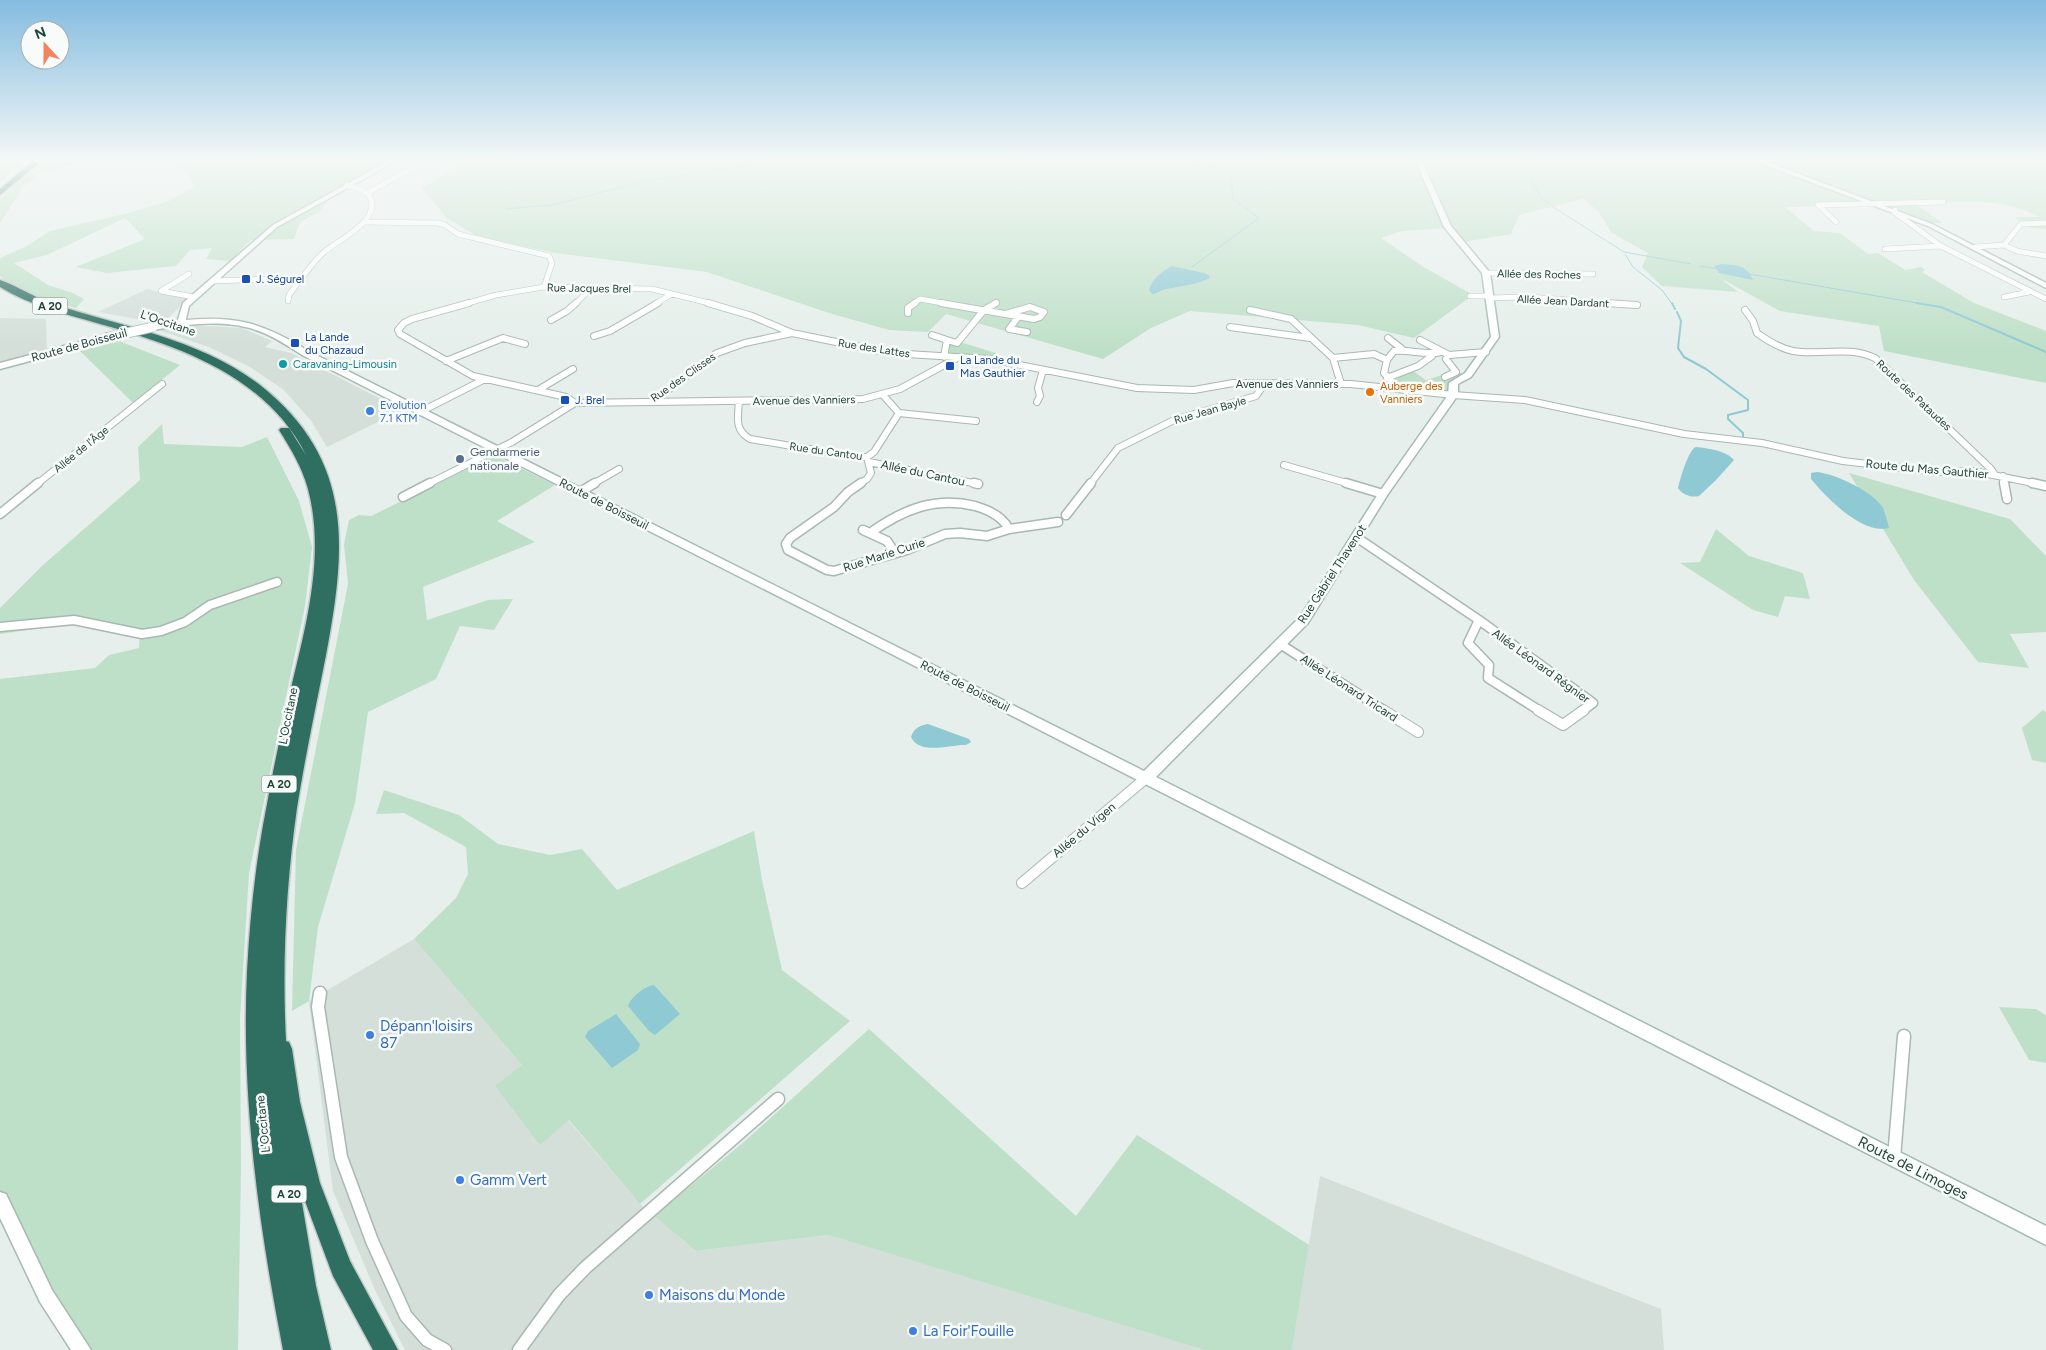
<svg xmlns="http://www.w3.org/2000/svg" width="2046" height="1350" font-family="Figtree,sans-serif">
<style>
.built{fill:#d4dfda}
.green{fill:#bfe0c8}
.water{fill:#8ec9d4}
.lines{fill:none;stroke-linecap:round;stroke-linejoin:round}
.stream-far1{stroke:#8ec9d4;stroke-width:1}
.stream{stroke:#8ec9d4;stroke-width:2}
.minor-far4-casing{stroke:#a8b8b2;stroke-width:6}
.minor-far3-casing{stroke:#a8b8b2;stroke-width:8}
.minor-far2-casing{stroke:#a8b8b2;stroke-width:11}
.minor-far1-casing{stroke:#a8b8b2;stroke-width:12}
.minor-casing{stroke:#a8b8b2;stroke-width:15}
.tertiary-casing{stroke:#a8b8b2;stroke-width:3}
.secondary-casing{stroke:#a4bbb3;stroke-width:3}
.motorway-casing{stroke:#c2cac8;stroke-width:3}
.minor-far4{stroke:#fff;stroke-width:5}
.minor-far3{stroke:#fff;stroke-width:6}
.minor-far2{stroke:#fff;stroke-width:8}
.minor-far1{stroke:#fff;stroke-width:10}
.minor{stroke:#fff;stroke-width:12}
.tertiary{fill:#fff;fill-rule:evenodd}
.secondary{fill:#fff;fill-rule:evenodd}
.motorway{fill:#2f6f62;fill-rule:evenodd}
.secondary-bridge-casing{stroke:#a4bbb3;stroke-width:11;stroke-linecap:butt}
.secondary-bridge{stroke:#fff;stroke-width:9}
.transit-dot{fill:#1a4fb4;stroke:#f7fbf9;stroke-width:2}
.culture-dot{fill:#0f9aa8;stroke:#f7fbf9;stroke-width:2}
.food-dot{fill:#e8710a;stroke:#f7fbf9;stroke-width:2}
.shop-dot{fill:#3f7fe0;stroke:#f7fbf9;stroke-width:2}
.service-dot{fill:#5c6f8a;stroke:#f7fbf9;stroke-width:2}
.labels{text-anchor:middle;stroke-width:5;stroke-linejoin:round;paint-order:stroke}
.far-street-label{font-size:11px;fill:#24423a;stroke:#f7fbf9}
.far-transit-label{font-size:11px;fill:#164399;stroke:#f7fbf9;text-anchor:start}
.shield{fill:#f7fbf9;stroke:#637a73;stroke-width:1}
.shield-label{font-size:11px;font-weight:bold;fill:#24423a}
.far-culture-label{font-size:11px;fill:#0d838f;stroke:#f7fbf9;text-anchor:start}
.far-food-label{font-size:11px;fill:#c56008;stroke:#f7fbf9;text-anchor:start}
.far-shop-label{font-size:11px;fill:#366cbe;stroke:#f7fbf9;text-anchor:start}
.street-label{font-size:12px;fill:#24423a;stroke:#f7fbf9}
.service-label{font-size:12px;fill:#4e5e75;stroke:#f7fbf9;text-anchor:start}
.near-shop-label{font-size:15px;fill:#366cbe;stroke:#f7fbf9;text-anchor:start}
.near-street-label{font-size:15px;fill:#24423a;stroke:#f7fbf9}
</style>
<rect width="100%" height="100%" fill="#e6efeb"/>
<!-- built -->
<path class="built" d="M147,289L189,298L167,319L159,323L98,312Z
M0,318L46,319L47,356L0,368Z
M185,325L242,328L272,341L265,347L291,353L402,410L327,447L312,422L284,390L250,367L209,347L158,330V328Z
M414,939L522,1065L539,1145L568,1120L640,1204L696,1251L828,1235L1204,1350H405L375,1290L333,1191L309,1001Z
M1320,1176L1661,1309L1664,1350H1292Z"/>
<!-- green -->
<path class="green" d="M11,159H28L0,182V168Z
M46,159H71L72,165L38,174L23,187L0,223V199Z
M163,159H394L337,190L319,212L300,222L294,239L251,240L230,261L206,259L212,248L190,250L176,266L107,273L76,267L145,239L125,218L47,255L14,263L48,285L73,293L84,299L76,308C52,302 17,296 0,276V258L27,246L50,231L124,214L169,201L194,187L188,172Z
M472,159H2046V229L2030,228L2014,217H2039C2003,196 1955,203 1915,204L1943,223L1915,224L1898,213L1900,211L1887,205L1785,207L1814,231L1840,233L1868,254L1878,253L1905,270L1921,267L1925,270L1922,272L1974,303L2046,331V383L1884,351L1879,326L1780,311L1720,278L1738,292L1662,286L1642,267L1648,253L1612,233L1598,211L1583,199L1519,215L1511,234L1463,242L1446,228L1402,231L1381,238L1422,266L1473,295L1414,338L1358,325L1190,311L1151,328L1103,359L946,314L928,332L889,330L829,313L707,272L555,253L477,236L447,218L422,188Z
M950,339L996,353L995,359L950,355L947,353Z
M119,341L180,365L133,403L80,351Z
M1410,369L1426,380L1442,375L1447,378L1461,373L1463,375L1452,381V391L1449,392L1401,387L1392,380Z
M162,424L164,444L242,447L267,437L299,501L312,547L305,606L249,873L240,1019L241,1167L238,1350H89L24,1250L0,1195V679L95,668L109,655L139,648L140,632L97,620L0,634V608L43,565L140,480L138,447Z
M494,455L555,485L497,521L535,542L423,587L427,620L488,600L513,599L494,630L460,626L436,679L368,712L355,803L318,927L309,1001L292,1011L296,850L348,584L344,544L349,520L359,515L371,516L469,468L476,462Z
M1849,473L2010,519L2046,556V632L2010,634L2029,668L1978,662L1914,580Z
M1716,529L1749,556L1803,573L1810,599L1785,596L1778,617L1753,610L1680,563L1700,562Z
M2043,710L2046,712V763L2032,760L2022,728Z
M384,790L459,815L498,844L550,855L582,849L617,890L754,831L762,880L782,970L850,1021L640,1204L569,1120L540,1145L495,1086L522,1065L414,939L456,898L468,874L466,847L404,813L376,814Z
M1999,1007L2036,1009L2046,1015V1063L2029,1060Z
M869,1029L1076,1216L1137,1135L1309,1245L1292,1350H1204L828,1235L696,1251L654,1216L745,1141Z"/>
<!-- water -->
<path class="water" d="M1721,264C1736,265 1746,264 1753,280L1719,273L1714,266Z
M1172,266L1204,273L1209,275L1210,278C1196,285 1181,286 1166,289C1160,290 1157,294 1152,294L1149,290C1152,279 1162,271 1172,266Z
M1696,447C1707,448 1727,451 1734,460L1716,480L1699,496C1691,498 1683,495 1678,488C1680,480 1688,450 1696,447Z
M1817,472C1835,474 1873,491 1883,508C1886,514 1887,522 1889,528C1862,535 1827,498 1811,479V473Z
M928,724L969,739L971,742L966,745C951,744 920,756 911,737C914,728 919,726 928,724Z
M654,985L680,1014L655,1035L649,1031L628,1006C631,997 645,986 654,985Z
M616,1014L640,1044L638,1050L612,1068L585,1037L588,1031Z"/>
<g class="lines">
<!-- stream-far1 -->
<path class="stream-far1" d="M1179,159L1213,167L1231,176L1233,199L1241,205
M1519,159L1543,200L1550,204
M1553,207L1624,252L1691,264
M506,209L553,205L649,180L746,166L760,159
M1625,254L1633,267L1662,290L1672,304
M1700,266L1717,269
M1192,267L1259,218L1244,207
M1749,274L1923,304"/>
<!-- stream -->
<path class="stream" d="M1672,303L1675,309
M1916,303L1941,307L2046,352
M1677,312L1681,321L1678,348L1684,357L1706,369L1748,400V410L1728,415V419L1743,433V439"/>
<!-- minor-far4 casing -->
<g class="minor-far4-casing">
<path id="minor-far4" d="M367,193L430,159
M1818,205L1943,202
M1818,205L1836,222
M1895,210L1894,212L1941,246L2046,299
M366,222L438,223L445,225L458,234L549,256L552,263L544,287
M2004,245L2017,251L2046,256
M1975,247L2004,245L2021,224L2046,223
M1885,249L1941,246
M1486,273L1593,274
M212,281L302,278
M161,291L194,297
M161,291L189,274
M1470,296H1489
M2004,297L2029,292
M1489,298L1529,297L1622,304
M288,301L289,295C300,281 310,265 323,253C336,241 386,219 368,194C364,190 353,187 347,185
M465,304L496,295L544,287L652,289L713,304
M575,304L593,287
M655,304L672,294
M913,304L920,299L948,304"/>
</g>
<!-- minor-far3 casing -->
<g class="minor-far3-casing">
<path id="minor-far3" d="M469,303L412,319L404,323L398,330L400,334L473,376L566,397L575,403L863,399L900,389L957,358
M708,303L752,316L792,333L890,353L989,359L1137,388L1194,390L1233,383L1351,384L1453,395L1525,400L1684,434L1762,443L1843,461L1936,472L1973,471L2038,484
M941,303L1034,319L1040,317L1044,312L1030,307L1006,314
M1605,303L1637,305
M1250,310L1291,319L1333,358L1341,384
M1745,310L1753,321L1757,333C1768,341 1779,348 1793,351C1821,356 1848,345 1875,358L1991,469L1995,475
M908,313V308L915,303
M1019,316L1009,329L1027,332
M551,320L567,311L576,303
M1230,327L1310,338
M932,335L947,340L944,357
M594,336L610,331L658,303
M1388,338L1402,349
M947,340L957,343L984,310L996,303
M1420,340L1449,355L1486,352
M1333,358L1374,354L1387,360
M446,361L503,338L525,344
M1445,377L1456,372L1446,359
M1387,378L1418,366L1432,356
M1399,389L1384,373L1387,360L1394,351C1410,349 1425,356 1441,352
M538,390L573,369
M739,401C738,417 734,430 750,439L857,457H867L874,452L899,413L883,395
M652,402L717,353L745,343L792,333
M1037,402L1040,396L1038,388L1043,370
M420,412L485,379
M899,413L976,421
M869,462L978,484
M1284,465L1350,484
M2003,476L2004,484
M37,484L162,384
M428,484L512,442L575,403
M593,484L619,469
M859,484L867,479L871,473L867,457
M1090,484L1118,448L1174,420L1256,396L1265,383"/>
</g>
<!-- minor-far2 casing -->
<g class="minor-far2-casing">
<path id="minor-far2" d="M861,483L848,492L834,507L790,538L786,544L788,550L827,570L834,571L907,550L945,534L960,533L987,536L1009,529L1058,522
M974,483L978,484
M1346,483L1383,494
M2004,483L2007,499
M2032,483L2046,486
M580,492L595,483
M403,497L430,483
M0,514L38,483
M1066,515L1091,483
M863,530L887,541L895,553
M870,533C902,510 935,496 975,506C989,510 1002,516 1009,529
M1356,537L1479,620
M1479,620L1593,703L1582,711
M1479,620L1468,643L1489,665L1488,678L1540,711
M0,627L74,620L142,634L161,631L185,622L210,605L277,582
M1280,644L1385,711"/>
</g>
<!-- minor-far1 casing -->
<g class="minor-far1-casing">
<path id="minor-far1" d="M1383,710L1418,732
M1538,710L1563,725L1584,710
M1022,883L1146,778
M320,995V992"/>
</g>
<!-- minor casing -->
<g class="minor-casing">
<path id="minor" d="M320,993L318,1007L341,1157L372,1241L406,1316L427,1340L445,1350
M1894,1158L1904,1036
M519,1350L559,1295L585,1268L778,1099"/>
</g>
<!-- tertiary casing -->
<g class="tertiary-casing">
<path id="tertiary" d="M392,159H400L277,227L189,306L185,323L178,325L177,323L183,303L273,225Z
M1749,159H1759L1932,224L2046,283V288L1928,226Z
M0,1192L6,1194L52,1290L91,1350H71L40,1302L0,1218Z"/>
</g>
<!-- secondary casing -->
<g class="secondary-casing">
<path id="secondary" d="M1415,159H1421L1451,226L1490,273L1499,337L1471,377L1458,384V395L1388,494L1308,623L1156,777L2046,1226V1245L819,617L304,356C291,348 278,339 264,333C229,318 189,324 153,330L149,327C156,322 169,322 178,321C235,314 263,323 310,352L1144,771L1300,617L1378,494L1448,395L1449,383L1465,373L1491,337L1482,273L1444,227Z
M105,335L108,336V340L0,369V363Z"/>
</g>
<!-- motorway casing -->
<g class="motorway-casing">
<path id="motorway" d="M35,159H44L0,195V189Z
M0,280C18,286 35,298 53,304C123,327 200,339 260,385C355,460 346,549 326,655C316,706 305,757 297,808C286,885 282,964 286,1041L289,1042L292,1049L300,1102L320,1183L350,1261L398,1350H373L333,1276L299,1185L316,1286L331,1350H283C259,1226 241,1099 247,972C250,915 256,859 267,804C274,764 283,724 292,684C307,622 325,553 308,489C302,467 291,449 279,430L281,428H289L306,455C266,376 179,346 100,324C66,314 31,306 0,287Z"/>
</g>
<!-- minor-far4 -->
<use href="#minor-far4" class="minor-far4"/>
<!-- minor-far3 -->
<use href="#minor-far3" class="minor-far3"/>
<!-- minor-far2 -->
<use href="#minor-far2" class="minor-far2"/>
<!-- minor-far1 -->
<use href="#minor-far1" class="minor-far1"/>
<!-- minor -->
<use href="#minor" class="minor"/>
<!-- tertiary -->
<use href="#tertiary" class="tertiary"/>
<!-- secondary -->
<use href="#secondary" class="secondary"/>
<!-- motorway -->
<use href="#motorway" class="motorway"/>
<!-- secondary-bridge casing -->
<g class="secondary-bridge-casing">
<path id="secondary-bridge" d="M105,338L153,327"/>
</g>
<!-- secondary-bridge -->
<use href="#secondary-bridge" class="secondary-bridge"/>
</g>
<!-- sky -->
<linearGradient id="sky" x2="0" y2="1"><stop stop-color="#84bce0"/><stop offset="0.46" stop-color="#f4f8f6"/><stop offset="1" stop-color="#f4f8f6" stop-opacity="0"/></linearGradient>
<rect width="2046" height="348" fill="url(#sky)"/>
<!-- markers -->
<g class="transit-dot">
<rect x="241" y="274" width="10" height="10" rx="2.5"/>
<rect x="290" y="338" width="10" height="10" rx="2.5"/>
<rect x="945" y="361" width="10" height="10" rx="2.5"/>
<rect x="560" y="395" width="10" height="10" rx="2.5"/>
</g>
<circle class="culture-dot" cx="283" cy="364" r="5"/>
<circle class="food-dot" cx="1370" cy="392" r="5"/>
<g class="shop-dot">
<circle cx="370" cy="411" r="5"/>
<circle cx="370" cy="1035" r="5"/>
<circle cx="460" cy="1180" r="5"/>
<circle cx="649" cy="1295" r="5"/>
<circle cx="913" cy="1331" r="5"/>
</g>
<circle class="service-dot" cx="460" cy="459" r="5"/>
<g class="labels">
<!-- far-street labels -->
<g class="far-street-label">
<text transform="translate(1539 274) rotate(1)" y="4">Allée des Roches</text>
<text transform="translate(589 288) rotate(1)" y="4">Rue Jacques Brel</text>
<text transform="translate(1563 301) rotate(3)" y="4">Allée Jean Dardant</text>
<text transform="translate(874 348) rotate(9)" y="4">Rue des Lattes</text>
<text transform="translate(683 377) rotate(-35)" y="4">Rue des Clisses</text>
<text x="1287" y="388">Avenue des Vanniers</text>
<text transform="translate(1914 395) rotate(43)" y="4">Route des Pataudes</text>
<text transform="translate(804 400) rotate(-1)" y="4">Avenue des Vanniers</text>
<text transform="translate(1210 410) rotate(-16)" y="4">Rue Jean Bayle</text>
<text transform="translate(81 449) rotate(-39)" y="4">Allée de l'Âge</text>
<text transform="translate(826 451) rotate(8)" y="4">Rue du Cantou</text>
</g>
<!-- far-transit labels -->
<g class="far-transit-label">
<text x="256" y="283">J. Ségurel</text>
<text x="305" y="341">La Lande<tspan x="305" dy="13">du Chazaud</tspan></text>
<text x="960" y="364">La Lande du<tspan x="960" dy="13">Mas Gauthier</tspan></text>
<text x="575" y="404">J. Brel</text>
</g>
<!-- shield labels -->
<g class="shield">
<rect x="32.5" y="297.5" width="35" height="17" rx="4"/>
<rect x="261.5" y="775.5" width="35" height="17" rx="4"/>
<rect x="271.5" y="1185.5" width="35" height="17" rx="4"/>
</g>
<g class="shield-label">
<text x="50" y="310">A 20</text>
<text x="279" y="788">A 20</text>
<text x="289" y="1198">A 20</text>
</g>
<!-- far-culture labels -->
<g class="far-culture-label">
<text x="293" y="368">Caravaning-Limousin</text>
</g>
<!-- far-food labels -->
<g class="far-food-label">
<text x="1380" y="390">Auberge des<tspan x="1380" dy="13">Vanniers</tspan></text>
</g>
<!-- far-shop labels -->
<g class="far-shop-label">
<text x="380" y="409">Evolution<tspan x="380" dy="13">7.1 KTM</tspan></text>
</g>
<!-- street labels -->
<g class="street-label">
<text transform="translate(168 323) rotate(19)" y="4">L'Occitane</text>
<text transform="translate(79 345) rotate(-15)" y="4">Route de Boisseuil</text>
<text transform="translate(1927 469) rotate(5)" y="4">Route du Mas Gauthier</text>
<text transform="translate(923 473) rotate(12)" y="4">Allée du Cantou</text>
<text transform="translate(604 504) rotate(27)" y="4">Route de Boisseuil</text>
<text transform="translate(884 555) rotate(-18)" y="4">Rue Marie Curie</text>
<text transform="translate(1332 574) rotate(-57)" y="4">Rue Gabriel Thavenot</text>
<text transform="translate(1541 666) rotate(36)" y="4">Allée Léonard Régnier</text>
<text transform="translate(965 686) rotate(27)" y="4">Route de Boisseuil</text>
<text transform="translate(1349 688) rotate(33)" y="4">Allée Léonard Tricard</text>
<text transform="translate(288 716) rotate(-79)" y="4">L'Occitane</text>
<text transform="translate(1084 830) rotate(-40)" y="4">Allée du Vigen</text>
<text transform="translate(263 1124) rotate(-96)" y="4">L'Occitane</text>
</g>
<!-- service labels -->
<g class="service-label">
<text x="470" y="456">Gendarmerie<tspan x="470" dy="14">nationale</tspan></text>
</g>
<!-- near-shop labels -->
<g class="near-shop-label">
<text x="380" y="1031">Dépann'loisirs<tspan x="380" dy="17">87</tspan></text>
<text x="470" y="1185">Gamm Vert</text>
<text x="659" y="1300">Maisons du Monde</text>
<text x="923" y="1336">La Foir'Fouille</text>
</g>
<!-- near-street labels -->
<g class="near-street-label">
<text transform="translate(1913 1168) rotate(27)" y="5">Route de Limoges</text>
</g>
</g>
<!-- north arrow -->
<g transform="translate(45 45) rotate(339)"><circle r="24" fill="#f7fbf9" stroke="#a3b1ad"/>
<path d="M0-4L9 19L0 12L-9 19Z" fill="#f4845f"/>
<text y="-8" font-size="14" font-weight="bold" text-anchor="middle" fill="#24423a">N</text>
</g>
</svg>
